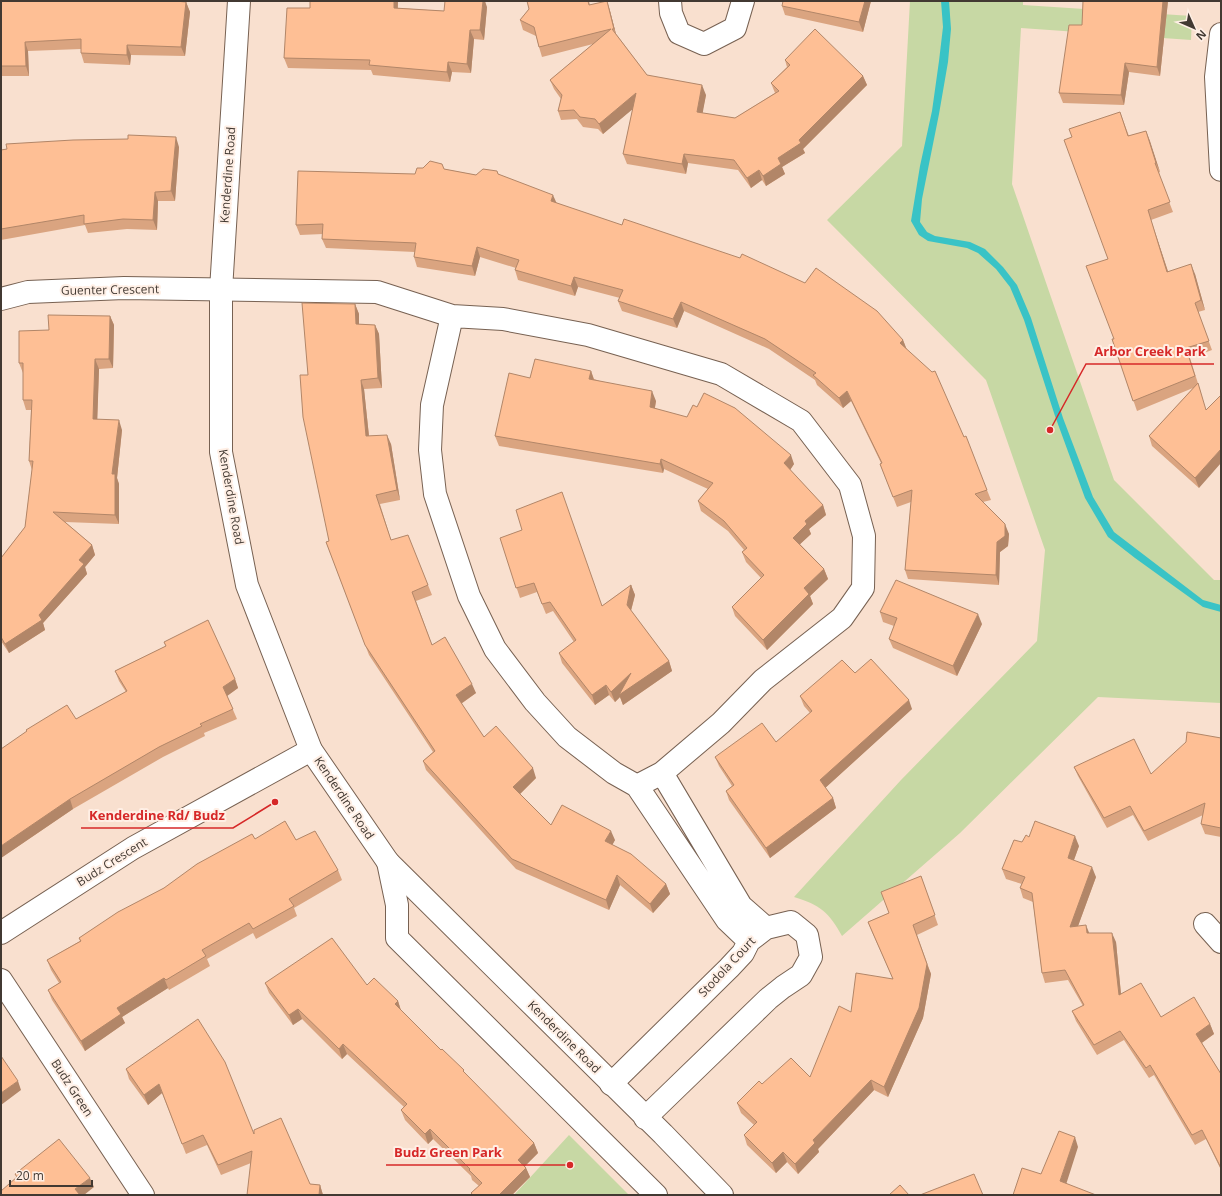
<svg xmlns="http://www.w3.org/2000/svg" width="1222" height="1196" font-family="'Open Sans',sans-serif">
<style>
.green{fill:#c7d8a4}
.water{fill:#39c3c6}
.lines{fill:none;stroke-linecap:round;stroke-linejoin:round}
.street-casing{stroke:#776152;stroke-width:24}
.secondary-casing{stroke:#776152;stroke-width:24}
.street{stroke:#fff;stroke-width:22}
.secondary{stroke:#fff;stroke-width:22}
.wall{fill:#daa480}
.shaded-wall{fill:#b28668}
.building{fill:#febf95;stroke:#b28668}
.labels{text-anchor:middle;stroke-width:4;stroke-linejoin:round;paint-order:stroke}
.street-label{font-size:12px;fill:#423932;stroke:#ffefe5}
.leader{fill:none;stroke:#d62828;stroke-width:1.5}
.callout-dot{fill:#d62828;stroke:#ffefe5;stroke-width:1.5}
.callout-label{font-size:13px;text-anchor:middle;font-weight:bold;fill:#d62828;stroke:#ffefe5;stroke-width:4;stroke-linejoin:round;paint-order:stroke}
</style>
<rect width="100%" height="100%" fill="#f9e0cf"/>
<!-- green -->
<path class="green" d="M910,1H1023V5L1192,16L1191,40L1021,28L1012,184L1114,480L1214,580H1221V703L1098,697L960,833L842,936C829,912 820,905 794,897L901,780L1037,641L1045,550L986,380L827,220L902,146Z
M569,1135L629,1195H514Z"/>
<!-- water -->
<path class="water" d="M941,1H949L951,29L948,62L939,114L922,199L920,222L927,232L935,236L970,242L985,249L1003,267L1017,285L1031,318L1063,418L1093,497L1114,532L1203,600L1221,605V612L1203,607L1135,558L1108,537L1085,498L1055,416L1024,320L1010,287L996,269L978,253L967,248L928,241L919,235L911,221L920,166L932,111L939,61L943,27Z"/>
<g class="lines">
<!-- street casing -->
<g class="street-casing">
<path id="street" d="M670,1L671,13L679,33L704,44L735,28L743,1
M1221,34L1216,77L1221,170
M1,299L28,292L124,288L377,292L452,316L503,319L588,335L721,374L801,421L850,485L864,536L863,588L842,618L763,680L721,723L662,773L637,786
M452,316L432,405L430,450L435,494L469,596L495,649L535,702L567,737L614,773L637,786L727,920L749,941
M662,773L741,906L766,928
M388,862L397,905V938L656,1195
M1205,924L1221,942
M1,933L133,848L311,750
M1,980L143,1195
M611,1084L729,968L743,953L749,941L766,928L791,922L807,935L811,957L801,975L783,987L768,999L645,1118"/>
</g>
<!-- secondary casing -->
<g class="secondary-casing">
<path id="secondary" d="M239,1L221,290V452L247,585L311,750L388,862L663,1134L722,1195"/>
</g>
<!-- street -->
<use href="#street" class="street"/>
<!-- secondary -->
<use href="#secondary" class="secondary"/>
</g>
<!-- wall -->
<path class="wall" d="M1,1L186,2L190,12L185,56L131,55L130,65L84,63L81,53V49L28,51L29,76H1Z
M398,1V8L444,11L487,7L484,40L474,39L471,73L452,72L450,82L373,75L371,70L288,68L284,58L310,8Z
M527,1H589L590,5L607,1L610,11L616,34L647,75L706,95L702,113L735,118L775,93L771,83L787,67L785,60L863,76L867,85L803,149L805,153L782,167L785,174L766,186L762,180L751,188L738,170L688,163L686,174L627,164L623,154L633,108L603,134L598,129L583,127L577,119L561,120L558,111L561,99L554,89L550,80L593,44L542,57L539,47L536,36L523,30L520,20L529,9Z
M871,1L863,32L785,15L782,6Z
M1083,1H1168L1160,76L1129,72L1124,105L1063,103L1059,93L1082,25Z
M1120,112L1129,136L1146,131L1160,172L1158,173L1173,212L1151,220L1168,271L1195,274L1205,310L1198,312L1212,350L1190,358L1201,393L1199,488L1152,446L1149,436L1193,388L1137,411L1112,339H1114L1108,259L1072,137Z
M179,147L175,201H158L157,230L127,229L88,233L85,225L1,240V150Z
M444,169L476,175L498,174L557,203L903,340L906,348L987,490L991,500L983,502L1009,534L1008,546L1000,552L999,585L908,579L905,570L911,502L897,507L880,464L881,463L851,401L843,408L817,385L815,380L769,349L684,311L677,328L622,311L618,301L620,298L578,287L575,296L518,280L515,270L516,268L480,257L475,276L417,267L414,257L415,252L326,248L322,239L323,234L300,235L296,225L415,174Z
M355,304L359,314V324L375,325L379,334L382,388L364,389L369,436L391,444L400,500L380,504L391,540L428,585L432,595L416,601L432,645L476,693L461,704L484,737L536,778L520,794L551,825L615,840L612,845L666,884L670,894L653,913L620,885L609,910L516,869L426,770L423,761L433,752L369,655L326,542L329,541L308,375Z
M110,316L114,325L113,368L99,369L97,419L122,430L117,478L119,484V524L65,522L92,545L95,555L85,567L87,574L43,623L45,630L9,653L1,641V558L25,527L32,470L29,461L31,410H26L23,400V373L19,363L49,330Z
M591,371L594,379L656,401L655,408L794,464L790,470L823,505L826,515L809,529L811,534L800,544L824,569L828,579L810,596L813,604L767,650L735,616L732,607L761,578L746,562L742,552L744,550L728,531L701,511L698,501L708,489L664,469L663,473L499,446L495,436L530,378Z
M500,538L602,606L631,585L635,595L631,611L669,661L672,671L623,705L620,697L615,702L609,695L595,705L562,663L559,653L574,642L553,611L546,614L537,592L520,598Z
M880,612L982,624L957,676L893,648L889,639L894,626L883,622Z
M164,642L235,679L238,688L227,696L237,719L204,733L205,736L163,757L73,809L1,858L76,719L126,692L119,681L115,671L166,646Z
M855,673L912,709L825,788L833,798L836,808L770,858L729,800L726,791L732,786L719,766L715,757L776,742L810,713L804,706L800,696Z
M1221,738V837L1205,834L1201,824L1203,815L1148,841L1133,815L1107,828L1078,776L1074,767L1151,774Z
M255,839L296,840L338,870L342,880L294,908L297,916L256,939L253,933L207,959L210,966L169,990L168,988L122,1017L125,1023L85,1051L52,1000L48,990L59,983L51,970L47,960L80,941L79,938L164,888Z
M1022,842L1079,846L1074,860L1096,877L1078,926L1089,933L1116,942L1121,994L1161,1017L1210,1024L1214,1034L1202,1043L1221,1074V1170L1206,1139L1195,1145L1154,1075L1149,1078L1124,1040L1097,1055L1076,1021L1072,1011L1083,1006L1068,980L1045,983L1042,973L1033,902L1023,898L1020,888L1022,884L1006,879L1002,869Z
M921,876L938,925L917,935L931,974L923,1018L888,1097L874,1090L818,1149L819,1152L798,1174L787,1162L776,1173L747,1145L744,1135L754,1125L741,1113L737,1103L762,1084L810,1077L851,1012L893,979L872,932L868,922L889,913Z
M265,983L367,985L398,1001L401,1010L441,1050L465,1073L534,1143L538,1153L525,1166L526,1168L530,1177L512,1195H472L471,1193L479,1186L472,1180L471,1176L433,1139L428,1144L405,1120L401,1110L404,1107L347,1054L342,1059L302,1019L293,1025L269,993Z
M126,1069L254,1134L310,1184L320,1185L323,1195H247L251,1163L221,1175L207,1145L186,1154L162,1093L148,1105L129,1079Z"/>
<!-- shaded-wall -->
<path class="shaded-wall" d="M394,1H398L397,18L394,8Z
M483,1H485L487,7L484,40L480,30Z
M607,1L610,11L617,38L614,29Z
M865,1H871L863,32L859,22Z
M1163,1H1168L1160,76L1157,67Z
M186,2L190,12L185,56L181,47Z
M470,30L474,39L471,73L467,64Z
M25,42L28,51L29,76L26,66Z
M127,45L131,55L130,65L127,55Z
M448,62L452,72L450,82L447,72Z
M1125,63L1129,72L1124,105L1121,95Z
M863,76L867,85L803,149L805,153L782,167L785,174L766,186L763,176L778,158L799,140Z
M702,85L706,95L701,122L697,112Z
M636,93L640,103L603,134L599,124Z
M1146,131L1150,141L1160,172L1156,163Z
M176,137L179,147L175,201L171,191Z
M684,154L688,163L686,174L682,164Z
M759,170L762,180L751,188L747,178Z
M155,192L158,201L157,230L153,220Z
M553,195L557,204L551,201Z
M1148,210L1151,220L1171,281L1167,272Z
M477,247L480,257L475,276L472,266Z
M1191,264L1195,274L1205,310L1201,300Z
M574,277L578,287L575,296L571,286Z
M681,302L684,311L677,328L673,319Z
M355,304L359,314V333L356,324Z
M110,316L114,325L113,368L109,359Z
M375,325L379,334L382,388L378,378Z
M903,340L907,350L900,343Z
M95,359L99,369L97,429L93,419Z
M591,371L594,380L589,379Z
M361,380L364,389L370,446L366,436Z
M652,391L656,401L653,417L650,407Z
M847,391L851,401L843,408L839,398Z
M119,420L122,430L117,478L119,484V524L115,515L112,474Z
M387,435L391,444L400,500L397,490Z
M1221,449V463L1199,488L1195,478Z
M791,455L794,464L788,473L784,463Z
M661,459L664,469L663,473L660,464Z
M823,505L826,515L809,529L811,534L797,547L793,538L805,521Z
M1005,524L1009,534L1008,546L1000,552L999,585L996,575L997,542Z
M92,545L95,555L85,567L87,574L43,623L45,630L9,653L5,644L39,615L79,560Z
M824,569L828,579L810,596L813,604L767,650L763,640L804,588Z
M631,585L635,595L630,614L627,605Z
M978,614L982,624L957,676L953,666Z
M669,661L672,671L623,705L620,697L615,702L611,692L631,673Z
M235,679L238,688L227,696L223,687Z
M472,684L476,693L459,705L456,695Z
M606,685L609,695L595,705L592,695Z
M909,700L912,709L823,790L820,780Z
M533,768L536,778L517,797L513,787Z
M833,798L836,808L770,858L766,848Z
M70,799L73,809L1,858V846Z
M611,831L615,840L609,851L605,841Z
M1075,836L1079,846L1071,868L1068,858Z
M1092,867L1096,877L1074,937L1070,927Z
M617,875L620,885L609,910L606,900Z
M666,884L670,894L653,913L650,904Z
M1086,925L1090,935L1087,933Z
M1112,933L1116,942L1122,1005L1119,995Z
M927,964L931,974L923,1018L888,1097L884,1087Z
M164,978L168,988L122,1017L125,1023L85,1051L81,1041L117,1008Z
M398,1001L401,1011L395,1004Z
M298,1009L302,1019L293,1025L289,1015Z
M1210,1024L1214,1034L1200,1044L1196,1034Z
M343,1044L347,1054L342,1059L339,1049Z
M871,1080L874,1090L818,1149L819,1152L798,1174L795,1164L813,1140Z
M18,1081L21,1090L1,1105V1093Z
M159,1084L162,1093L148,1105L144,1095Z
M430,1129L433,1139L428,1144L425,1134Z
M1075,1137L1078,1147L1064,1191L1060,1181Z
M534,1143L538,1153L521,1170L518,1160Z
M783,1152L787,1162L776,1173L772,1163Z
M526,1168L530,1177L512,1195H499Z
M90,1178L94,1187L84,1195H77L75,1189Z
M320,1185L323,1195H319Z"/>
<!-- building -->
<path class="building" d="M1,1H175L186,2L181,47L127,45V55L81,53V39L25,42L26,66H1Z
M310,1H394V8L444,11L445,1H483L480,30H470L467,64L448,62L447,72L369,65L370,60L284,58L287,8H310Z
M527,1H588L589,5L607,1L614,29H612L647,75L702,85L697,112L735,118L779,91L771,83L790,65L785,60L815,29L863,76L799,140L801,143L778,158L781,164L763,176L759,170L747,178L734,160L684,154L682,164L623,154L636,93L599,124L595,119L580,117L574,110L558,111L562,95L550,80L611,29L539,47L534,27L520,20L529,9Z
M783,1H865L859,22L782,6Z
M1083,1H1163L1157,67L1125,63L1121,95L1059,93L1069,25H1082Z
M1120,112L1128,136L1146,131L1156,163H1155L1170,202L1148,210L1167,272L1191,264L1201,300L1195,303L1209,341L1186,348L1195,376L1133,401L1112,339H1114L1086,266L1108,259L1064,140L1072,137L1069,129Z
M128,135L176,137L171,191L155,192L153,220L123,219L84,224V215L1,229V150L7,149L6,144L73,140L128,139Z
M430,161L442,164L444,169L476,175L483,169L497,171L498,174L553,195L551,201L622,225L624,219L740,258L742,254L805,283L816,268L877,311L903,340L900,343L932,372L935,371L964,437L966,436L987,490L975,494L1005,524V536L997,542L996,575L905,570L912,490L893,497L880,464L882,463L847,391L839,398L813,375L816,373L765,339L681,302L673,319L618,301L623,290L574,277L571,286L515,270L519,260L477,247L472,266L414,257L416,243L322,239L323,224L296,225L298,171L415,174L417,168H423Z
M302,303L355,304L356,324L375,325L378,378L361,380L366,436L387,435L397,490L376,495L391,540L408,535L428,585L412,592L432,645L445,637L472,684L456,695L484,737L496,726L533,768L513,787L551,825L562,805L611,831L605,841L631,854L666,884L650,904L617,875L606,900L512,859L423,761L435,751L365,645L326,542L329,541L303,417L300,375H308Z
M48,315L110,316L109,359H95L93,419L119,420L112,474H115V515L53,512L92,545L79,560L84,564L39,615L42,620L5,644L1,637V558L25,527L33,461H29L32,400H23V363H19V331L49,330Z
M535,359L591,371L589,379L652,391L650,407L687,417L693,405L697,407L704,393L735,408L791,455L784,463L823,505L805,521L807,524L793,538L824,569L804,588L809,594L763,640L732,607L764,575L742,552L747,548L724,521L698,501L713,483L661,459L660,464L495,436L509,373L530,378Z
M1198,383L1206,410L1221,395V449L1195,478L1149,436Z
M562,492L602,606L631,585L627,605L669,661L619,695L631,673L611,692L606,685L592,695L559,653L576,640L550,602L542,604L534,583L516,588L500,538L522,530L516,510Z
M896,580L978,614L953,666L889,639L897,618L880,612Z
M208,620L235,679L223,687L233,709L200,724L202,726L159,747L70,799L1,846V749L27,731L26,730L67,705L76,719L127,691L115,671L166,646L164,642Z
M871,659L909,700L820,780L833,798L766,848L726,791L734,785L715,757L762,723L776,742L812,711L800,696L842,660L855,673Z
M1187,732L1221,738V828L1201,824L1205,803L1144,831L1130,806L1104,818L1074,767L1134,739L1151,774L1186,742Z
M285,821L296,840L315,831L338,870L289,899L294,906L253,929L249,923L202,950L206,956L166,980L164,978L117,1008L121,1014L81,1041L48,990L61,982L47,960L81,941L79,938L118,912L164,888L197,864L252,834L255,839Z
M1035,821L1075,836L1068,858L1092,867L1070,927L1086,925L1087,933H1112L1119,995L1141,983L1161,1017L1194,997L1210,1024L1196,1034L1221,1074V1168L1202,1130L1192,1135L1150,1065L1146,1068L1120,1031L1094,1045L1072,1011L1084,1005L1065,970L1042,973L1032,893L1020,888L1025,877L1002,869L1014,840L1022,842L1026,835L1029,837Z
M921,876L935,915L913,925L927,964L919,1008L884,1087L871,1080L813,1140L815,1143L795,1164L783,1152L772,1163L744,1135L757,1122L737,1103L759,1081L762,1084L791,1058L810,1077L839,1006L851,1012L856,973L893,979L868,922L889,913L881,892Z
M332,938L367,985L374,978L398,1001L395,1004L441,1050L442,1049L464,1070L463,1071L534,1143L518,1160L526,1168L499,1195H473L471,1193L482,1183L469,1170L470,1169L430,1129L425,1134L401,1110L407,1104L343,1044L339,1049L298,1009L289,1015L265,983Z
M198,1019L225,1062L254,1134V1130L281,1118L310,1184L320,1185L319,1195H247L252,1151L218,1165L203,1135L182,1144L159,1084L144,1095L126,1069Z
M1,1056L18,1081L1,1093Z
M1059,1131L1075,1137L1060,1181L1096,1195H1013L1022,1168L1041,1174Z
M59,1139L90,1178L75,1189L80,1195H1V1191L17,1177L15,1174Z
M974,1174L983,1195H920Z
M900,1185L909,1195H889Z"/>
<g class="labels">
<!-- street labels -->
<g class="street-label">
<text transform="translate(228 175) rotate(-86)" y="4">Kenderdine Road</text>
<text transform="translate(110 290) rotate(-1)" y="4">Guenter Crescent</text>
<text transform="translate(231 497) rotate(80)" y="4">Kenderdine Road</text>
<text transform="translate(344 798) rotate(56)" y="4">Kenderdine Road</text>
<text transform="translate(112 862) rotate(-32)" y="4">Budz Crescent</text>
<text transform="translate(727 967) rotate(-47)" y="4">Stodola Court</text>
<text transform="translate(564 1037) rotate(45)" y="4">Kenderdine Road</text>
<text transform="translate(72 1088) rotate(57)" y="4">Budz Green</text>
</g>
</g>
<!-- callouts -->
<path class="leader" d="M1050 430L1086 364H1214M275 802L233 828H81M570 1165L510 1165H386"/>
<g class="callout-dot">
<circle cx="1050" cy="430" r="4"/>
<circle cx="275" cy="802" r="4"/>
<circle cx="570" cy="1165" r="4"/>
</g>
<g class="callout-label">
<text x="1150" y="356">Arbor Creek Park</text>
<text x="157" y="820">Kenderdine Rd/ Budz</text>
<text x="448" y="1157">Budz Green Park</text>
</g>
<!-- border -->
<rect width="1222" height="1196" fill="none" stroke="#423932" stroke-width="4"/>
<!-- north arrow -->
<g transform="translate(1194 28) rotate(135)" stroke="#ffefe5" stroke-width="3" paint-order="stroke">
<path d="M0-3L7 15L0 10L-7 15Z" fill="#423932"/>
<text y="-6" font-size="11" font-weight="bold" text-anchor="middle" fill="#423932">N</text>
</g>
<!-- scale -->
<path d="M10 1180v6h82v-6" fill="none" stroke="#423932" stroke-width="2"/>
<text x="16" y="1180" font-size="12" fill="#423932" stroke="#ffefe5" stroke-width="3" paint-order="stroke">20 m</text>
</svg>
